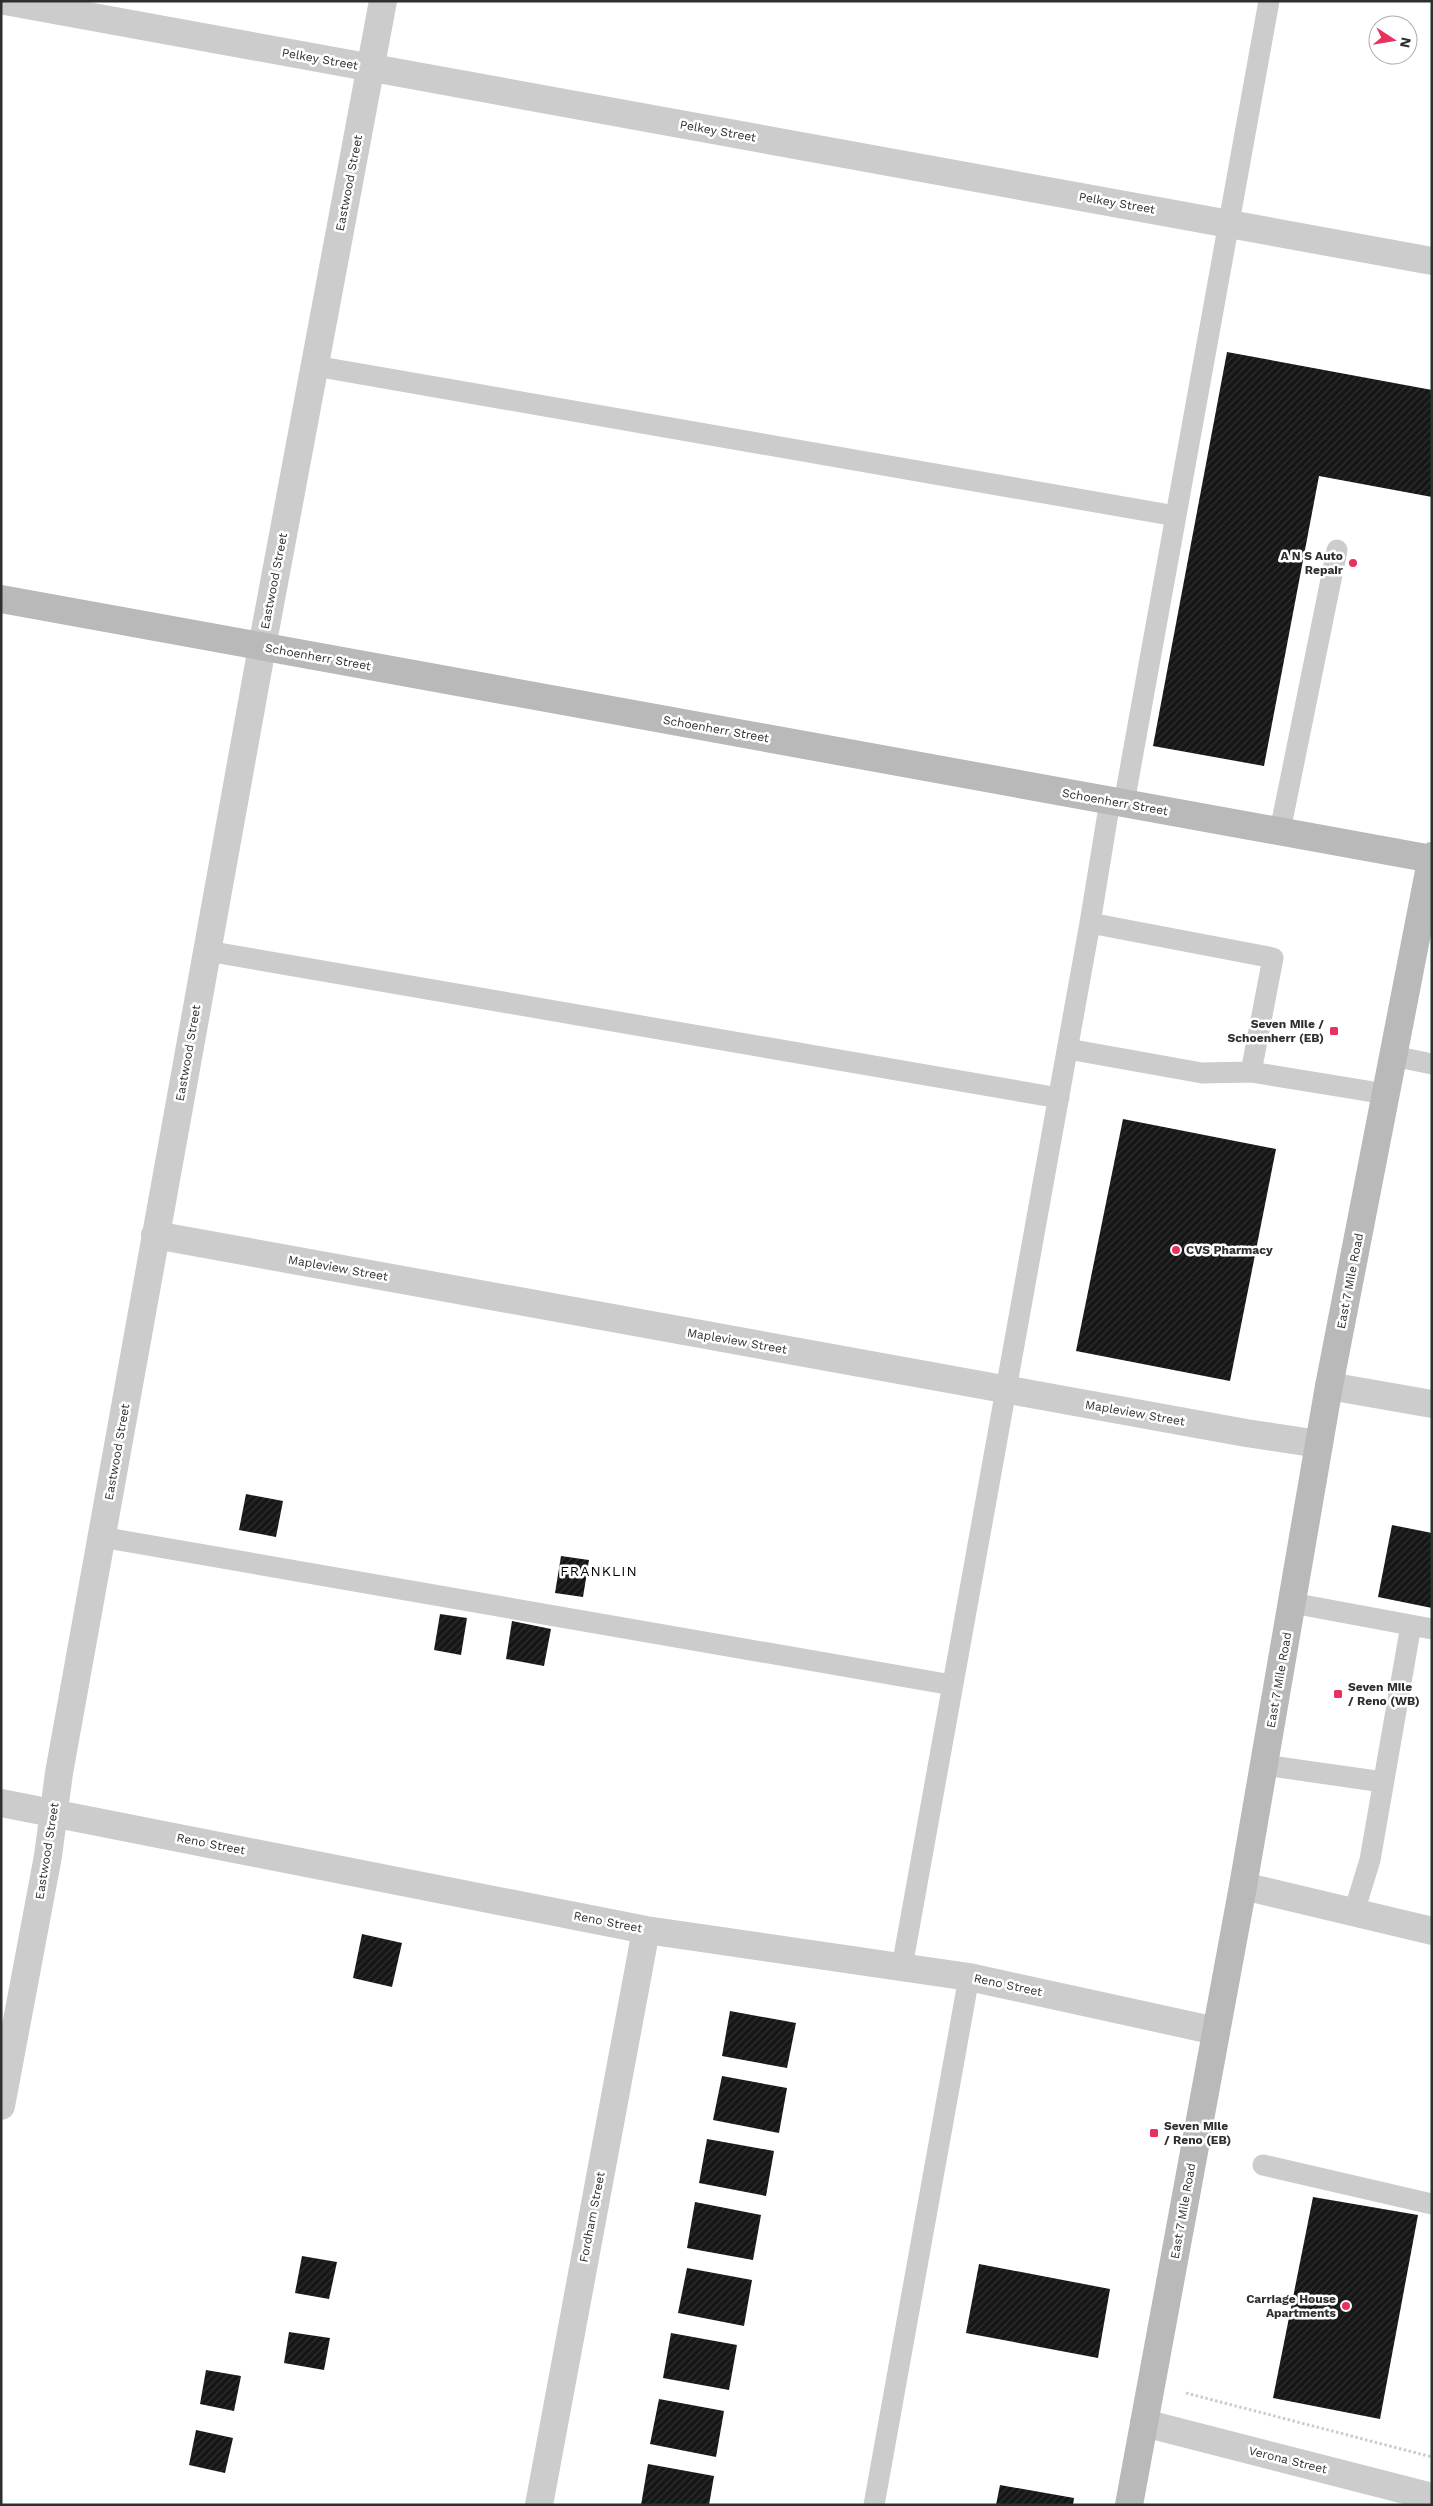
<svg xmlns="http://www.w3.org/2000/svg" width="1433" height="2506" font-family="'Work Sans',sans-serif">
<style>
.building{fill:url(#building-hatch)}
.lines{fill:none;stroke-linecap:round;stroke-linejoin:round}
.path{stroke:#ccc;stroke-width:3;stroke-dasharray:2.5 2.5;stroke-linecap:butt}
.lane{stroke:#ccc;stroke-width:21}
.street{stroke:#ccc;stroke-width:28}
.secondary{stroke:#b9b9b9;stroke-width:28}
.poi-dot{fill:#e7315f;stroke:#fff;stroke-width:2}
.labels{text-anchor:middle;stroke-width:5;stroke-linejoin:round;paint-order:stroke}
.street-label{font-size:12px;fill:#2f2f2f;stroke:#fff}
.poi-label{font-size:12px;font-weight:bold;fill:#2f2f2f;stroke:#fff;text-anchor:end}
.neighbourhood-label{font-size:14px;letter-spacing:1px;fill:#000;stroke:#fff}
</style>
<defs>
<pattern id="building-hatch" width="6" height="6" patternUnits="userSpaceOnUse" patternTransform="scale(1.25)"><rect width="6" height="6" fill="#161616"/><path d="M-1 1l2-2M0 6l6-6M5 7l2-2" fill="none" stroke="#303030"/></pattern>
</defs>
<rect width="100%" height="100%" fill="#fff"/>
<!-- building -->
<path class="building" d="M1227,352L1432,390V497L1319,476L1264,766L1153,746Z
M1123,1119L1276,1149L1230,1381L1076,1351Z
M246,1494L283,1501L276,1537L239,1530Z
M1392,1525L1432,1533V1608L1378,1597Z
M561,1556L589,1560L583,1597L555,1593Z
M440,1614L467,1618L461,1655L434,1650Z
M512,1621L551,1629L544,1666L506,1659Z
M362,1934L402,1943L392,1987L353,1978Z
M730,2011L796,2023L787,2068L722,2056Z
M722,2076L787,2088L779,2133L713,2120Z
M707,2139L774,2151L766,2196L699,2183Z
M1313,2197L1418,2215L1380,2419L1273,2398Z
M695,2202L761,2215L753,2260L687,2248Z
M302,2256L337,2262L329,2299L295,2293Z
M979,2264L1110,2289L1098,2358L966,2333Z
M687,2268L752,2280L744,2326L678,2313Z
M289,2332L330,2338L324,2370L284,2363Z
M671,2333L737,2345L729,2390L663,2378Z
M206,2370L241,2376L234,2411L200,2404Z
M659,2399L724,2411L716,2457L650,2444Z
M196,2430L233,2438L225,2473L189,2465Z
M648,2464L714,2476L709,2505H641Z
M1000,2485L1074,2498L1073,2505H996Z"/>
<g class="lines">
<!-- path -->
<path class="path" d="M1186,2393L1432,2457"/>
<!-- lane -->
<path class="lane" d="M315,366L1176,516
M1124,803L1269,1
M1280,831L1337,550
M1090,923L1273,958L1251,1072L1386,1094
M207,951L1059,1098
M1068,1049L1202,1073L1251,1072
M1393,1056L1432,1064
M101,1537L952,1685
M1292,1603L1432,1629
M1264,1765L1383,1782
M1354,1912L1370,1860L1411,1625
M902,1967L1090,923L1110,801
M1263,2165L1432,2204
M874,2505L969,1977"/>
<!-- street -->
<path class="street" d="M5,1L1432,261
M155,1235L1246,1433L1319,1444
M1329,1386L1432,1404
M1,1803L646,1930L969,1977L1216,2031
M1243,1886L1432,1931
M1,2106L48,1856L59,1773L262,647L383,1
M1144,2423L1432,2497
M539,2505L646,1930"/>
<!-- secondary -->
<path class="secondary" d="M1,599L1432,859
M1129,2505L1243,1886L1329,1386L1432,856"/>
</g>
<!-- markers -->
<g class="poi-dot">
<circle cx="1353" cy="563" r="5"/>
<rect x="1329" y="1026" width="10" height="10" rx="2.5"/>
<circle cx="1176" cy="1250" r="5"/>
<rect x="1333" y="1689" width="10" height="10" rx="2.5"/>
<rect x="1149" y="2128" width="10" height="10" rx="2.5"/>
<circle cx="1346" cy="2306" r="5"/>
</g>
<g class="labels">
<!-- street labels -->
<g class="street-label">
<text transform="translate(320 59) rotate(10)" y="4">Pelkey Street</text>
<text transform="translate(718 131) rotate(10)" y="4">Pelkey Street</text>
<text transform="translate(349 183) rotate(-79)" y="4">Eastwood Street</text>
<text transform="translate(1117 203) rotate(10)" y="4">Pelkey Street</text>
<text transform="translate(274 581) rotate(-79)" y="4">Eastwood Street</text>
<text transform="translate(318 657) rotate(10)" y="4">Schoenherr Street</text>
<text transform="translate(716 729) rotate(10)" y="4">Schoenherr Street</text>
<text transform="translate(1115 802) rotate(10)" y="4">Schoenherr Street</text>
<text transform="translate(188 1053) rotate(-80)" y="4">Eastwood Street</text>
<text transform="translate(338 1268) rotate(10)" y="4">Mapleview Street</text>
<text transform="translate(1350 1281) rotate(-79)" y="4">East 7 Mile Road</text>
<text transform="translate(737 1341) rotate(10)" y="4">Mapleview Street</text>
<text transform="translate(1135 1413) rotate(10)" y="4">Mapleview Street</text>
<text transform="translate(117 1452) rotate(-80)" y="4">Eastwood Street</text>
<text transform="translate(1279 1680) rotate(-80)" y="4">East 7 Mile Road</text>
<text transform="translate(211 1844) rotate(11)" y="4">Reno Street</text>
<text transform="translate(47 1851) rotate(-81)" y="4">Eastwood Street</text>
<text transform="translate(608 1922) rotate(11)" y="4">Reno Street</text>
<text transform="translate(1008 1985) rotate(12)" y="4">Reno Street</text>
<text transform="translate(1183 2211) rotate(-80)" y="4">East 7 Mile Road</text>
<text transform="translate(592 2217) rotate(-79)" y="4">Fordham Street</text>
<text transform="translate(1288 2460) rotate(14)" y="4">Verona Street</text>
</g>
<!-- poi labels -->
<g class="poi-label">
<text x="1343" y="560">A N S Auto<tspan x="1343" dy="14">Repair</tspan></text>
<text x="1324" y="1028">Seven Mile /<tspan x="1324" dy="14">Schoenherr (EB)</tspan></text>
<text x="1186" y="1254" text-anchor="start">CVS Pharmacy</text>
<text x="1348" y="1691" text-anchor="start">Seven Mile<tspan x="1348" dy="14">/ Reno (WB)</tspan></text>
<text x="1164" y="2130" text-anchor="start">Seven Mile<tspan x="1164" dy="14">/ Reno (EB)</tspan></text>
<text x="1336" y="2303">Carriage House<tspan x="1336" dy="14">Apartments</tspan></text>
</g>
<!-- neighbourhood labels -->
<g class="neighbourhood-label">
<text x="599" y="1576">FRANKLIN</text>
</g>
</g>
<!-- border -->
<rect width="1433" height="2506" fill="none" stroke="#2f2f2f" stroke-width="5"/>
<!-- north arrow -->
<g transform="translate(1393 40) rotate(102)"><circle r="24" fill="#ffffff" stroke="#acacac"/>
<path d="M0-4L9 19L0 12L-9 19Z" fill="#e7315f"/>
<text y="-8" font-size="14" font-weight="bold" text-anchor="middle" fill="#2f2f2f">N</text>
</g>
</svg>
